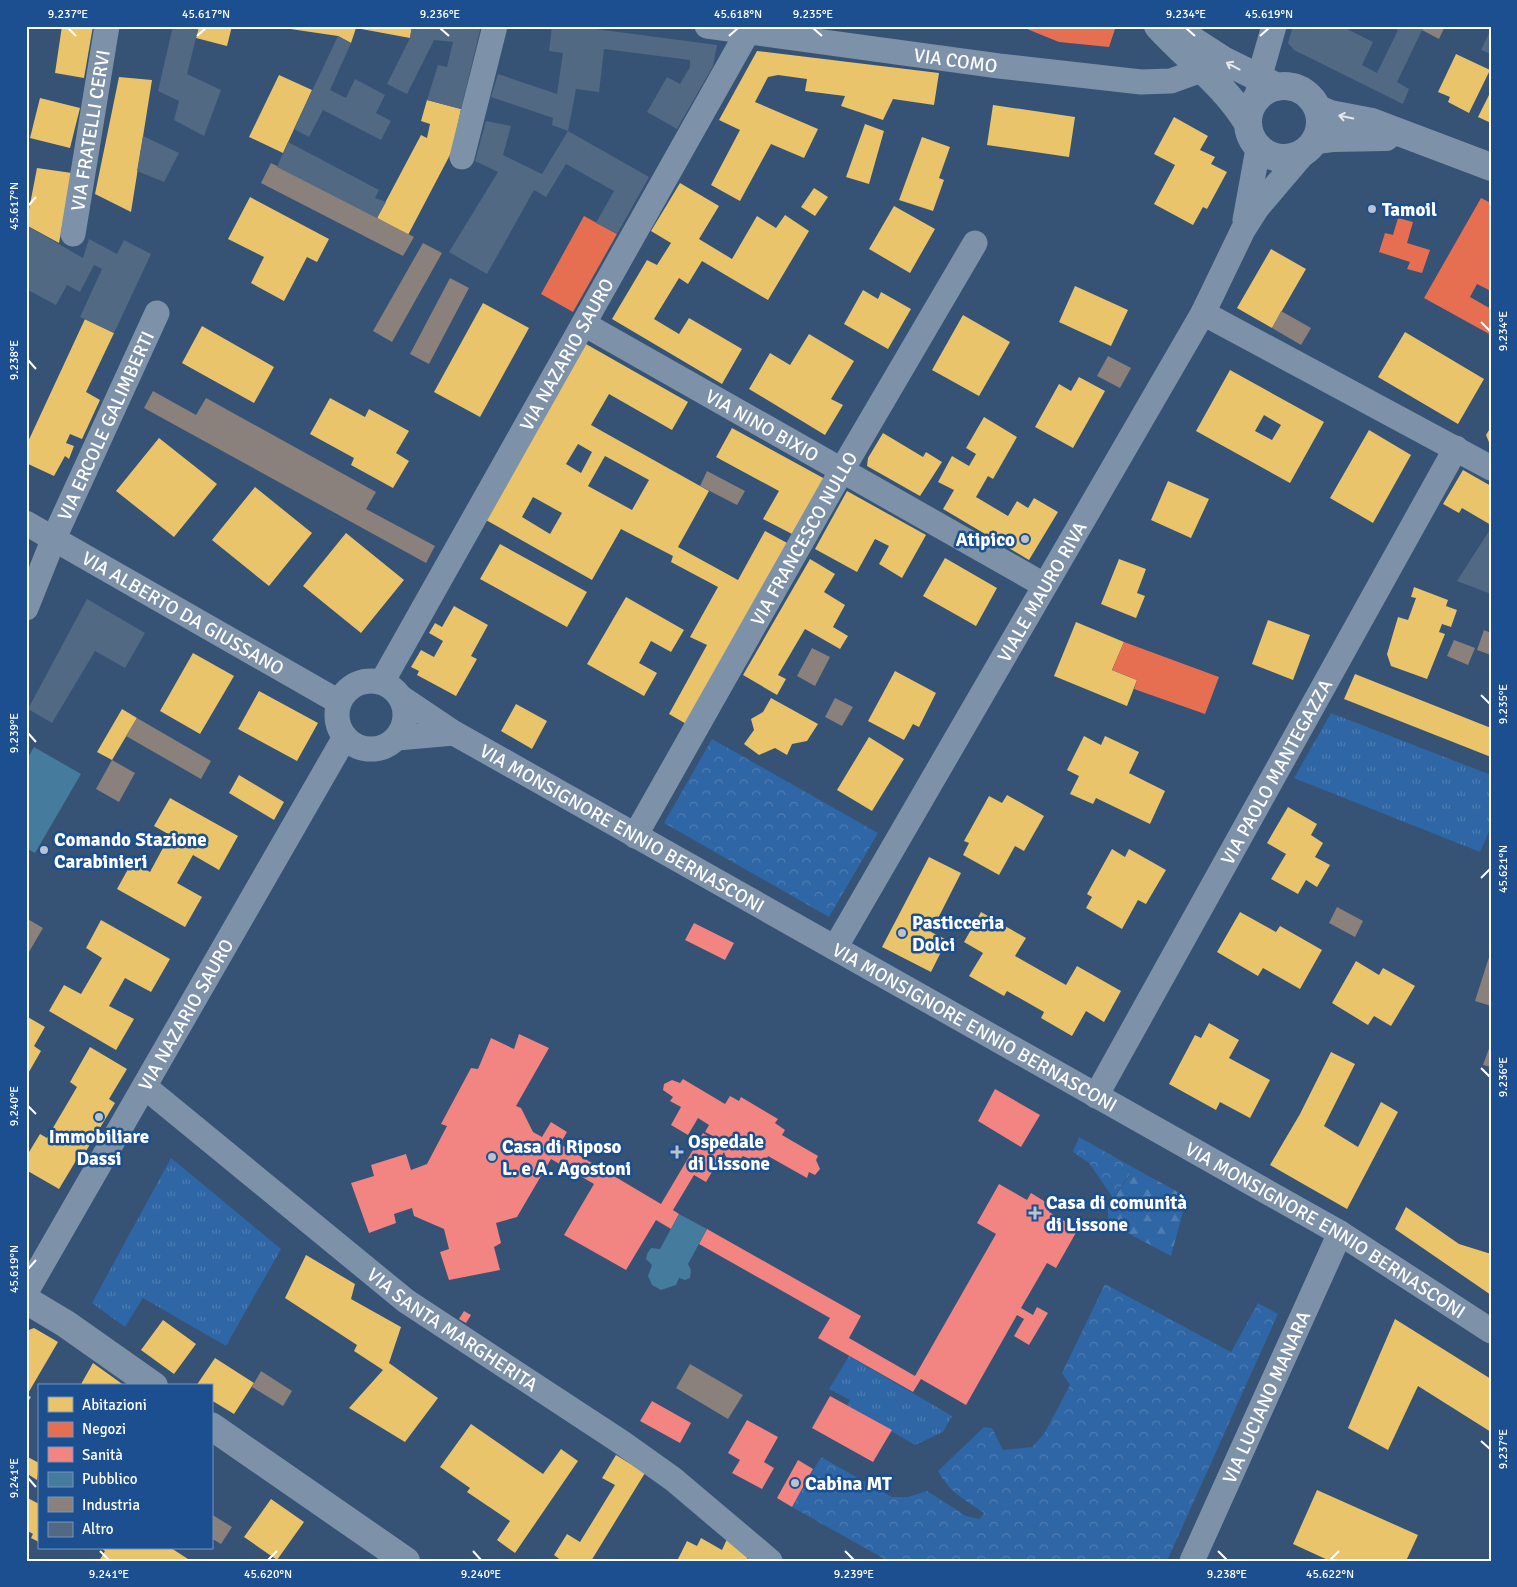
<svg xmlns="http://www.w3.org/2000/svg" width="1517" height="1587" font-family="Signika,sans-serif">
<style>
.grass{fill:url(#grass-tufts)}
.forest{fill:url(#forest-firs)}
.park{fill:url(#park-crowns)}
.homes{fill:#e9c46a;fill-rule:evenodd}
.shops{fill:#e76f51}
.health{fill:#f28482}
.public{fill:#457b9d}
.industry{fill:#8a817c}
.building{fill:#526984}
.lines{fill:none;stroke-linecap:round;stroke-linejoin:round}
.minor{stroke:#7d92a8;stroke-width:25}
.tertiary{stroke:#7d92a8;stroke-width:28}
.oneway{stroke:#e5e9ee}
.ticks{fill:none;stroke:#fff;stroke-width:2}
.poi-dot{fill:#b9c2ce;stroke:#1b4f8f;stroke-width:2}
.labels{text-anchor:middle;stroke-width:5;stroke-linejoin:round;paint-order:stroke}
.street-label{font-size:19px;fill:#fff;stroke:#1b4f8f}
.poi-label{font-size:19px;font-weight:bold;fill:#fff;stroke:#1b4f8f;text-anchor:start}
.neatline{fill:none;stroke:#fff;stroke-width:2}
.ticks-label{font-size:12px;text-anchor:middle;fill:#fff}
</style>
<defs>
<pattern id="grass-tufts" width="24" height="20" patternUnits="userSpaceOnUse" patternTransform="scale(1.25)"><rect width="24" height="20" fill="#2f66a5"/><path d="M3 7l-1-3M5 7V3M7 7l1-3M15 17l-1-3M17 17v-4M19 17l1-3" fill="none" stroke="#4e7db2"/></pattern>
<pattern id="forest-firs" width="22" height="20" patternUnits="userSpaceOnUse" patternTransform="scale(1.25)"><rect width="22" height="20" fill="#2f66a5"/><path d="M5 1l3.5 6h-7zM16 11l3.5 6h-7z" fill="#4e7db2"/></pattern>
<pattern id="park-crowns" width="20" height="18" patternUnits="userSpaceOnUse" patternTransform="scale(1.25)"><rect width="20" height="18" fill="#2f66a5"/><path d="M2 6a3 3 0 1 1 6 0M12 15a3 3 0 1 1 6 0" fill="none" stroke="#4e7db2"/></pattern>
</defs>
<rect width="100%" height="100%" fill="#365274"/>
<!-- grass -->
<path class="grass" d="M1331,713L1491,775V827L1480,852L1294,778Z
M171,1158L281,1249L226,1346L143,1298L125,1327L92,1303Z
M849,1356L952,1416L943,1432L915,1445L847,1405L850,1400L829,1389Z"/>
<!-- forest -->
<path class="forest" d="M1134,1168L1187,1197L1171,1256L1124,1231L1108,1218V1207Z"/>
<!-- park -->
<path class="park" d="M712,739L878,833L829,917L664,823Z
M1079,1137L1134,1168L1113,1198L1089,1163L1073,1152Z
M1105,1284L1231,1352L1258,1303L1278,1314L1167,1561H888L792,1507L821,1457L892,1497H908L927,1491L966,1516L979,1519L984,1513C964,1499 950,1493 938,1471L984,1427L992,1428L1003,1450L1032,1447L1044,1434L1070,1385L1062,1373Z"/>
<!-- homes -->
<path class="homes" d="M62,26H93L84,78L55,73Z
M199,26H232L227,46L196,38Z
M270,26H412L410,38L356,28L351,43L338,36Z
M757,51L939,73L934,105L893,99L883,120L841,106L845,96L805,91L807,79L778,75L768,77L755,102L818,129L804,158L771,144L740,201L711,185L740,130L719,120Z
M1456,54L1490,70L1469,113L1448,102L1450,97L1438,92Z
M279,75L312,90L283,153L249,137Z
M119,77L152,80L131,212L95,194Z
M1491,91V123L1478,117Z
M40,98L80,108L70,148L30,138Z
M427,100L461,109L452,151L408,235L377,218L421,135L427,138L430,124L421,121Z
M993,105L1075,117L1069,157L987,145Z
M1174,117L1208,136L1200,150L1215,157L1211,164L1227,172L1207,209L1203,207L1193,225L1154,204L1175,165L1154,154Z
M865,124L884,131L869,184L846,177Z
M922,137L950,147L939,178L944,180L933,211L899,200Z
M37,168L72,173L59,243L26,225Z
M680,183L719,206L699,239L732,259L757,216L776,228L785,215L809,231L768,300L702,261L688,284L679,278L654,319L679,334L689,318L742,349L722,384L612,319L647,260L657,265L671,243L651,231Z
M814,188L828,197L815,216L801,207Z
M250,197L329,239L317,262L307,257L284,301L251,283L264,257L228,239Z
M894,206L935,229L910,273L869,249Z
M1271,249L1306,269L1272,328L1237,308Z
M1075,286L1128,310L1111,346L1059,322Z
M863,290L878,299L881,292L911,309L888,349L844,324Z
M483,303L529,328L480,417L434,392Z
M963,315L1010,342L979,396L932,370Z
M85,319L114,333L86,392L100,400L82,439L70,434L66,443L74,446L69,459L65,456L54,476L26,463V446Z
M202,326L274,367L254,403L182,363Z
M1405,332L1484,379L1458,424L1378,377Z
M809,334L854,361L831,399L843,405L825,435L749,389L770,353L790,365Z
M586,344L688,402L672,430L609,394L591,425L709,491L678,547L738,580L765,531L789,544L688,725L669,714L707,645L690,637L718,587L671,562L673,556L621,529L592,580L486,520ZM578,444L592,452L581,473L566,464ZM605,456L649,480L632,510L588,486ZM533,497L562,513L550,534L522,517Z
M1230,370L1324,422L1290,483L1196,431ZM1264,415L1281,425L1272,440L1255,431Z
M1079,377L1105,391L1073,448L1035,427L1059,384L1071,391Z
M330,398L365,417L369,409L409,431L396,453L409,461L393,488L351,465L354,458L310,434Z
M984,417L1017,437L993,479L988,476L976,497L1008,516L1017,501L1028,508L1034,498L1058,512L1029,560L943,509L954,490L938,482L952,456L969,466L976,454L966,448Z
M1491,427V447L1486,435Z
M732,428L825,479L794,535L763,519L779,491L716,457Z
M1369,430L1411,455L1373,523L1330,498Z
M883,433L923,457L926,452L942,462L920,496L867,466L868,458Z
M159,438L217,484L174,537L116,491Z
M1463,470L1491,486V525L1462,508L1459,513L1443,504Z
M1168,481L1209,499L1191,538L1151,520Z
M255,487L312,533L269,586L212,540Z
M847,491L926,535L902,578L879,564L889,546L875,539L857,572L815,549Z
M346,533L404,580L361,633L303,586Z
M500,544L587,592L567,627L480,579Z
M945,558L997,588L976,626L923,596Z
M810,559L835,574L824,592L845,605L833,627L848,636L840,649L805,629L778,675L786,679L777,695L743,675Z
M1119,559L1146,569L1137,593L1145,596L1136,618L1101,604Z
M1414,587L1448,600L1446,606L1457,610L1451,627L1442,624L1439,632L1445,634L1427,679L1391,666L1387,654L1398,617L1408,620L1416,598L1411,597Z
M626,597L684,630L671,652L651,641L639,663L657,673L644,696L587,664Z
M454,606L488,625L471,656L477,659L456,696L417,675L419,671L411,667L421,650L434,657L443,641L429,633L435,623L442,627Z
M1268,620L1310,635L1293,680L1252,664Z
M1076,622L1124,642L1112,670L1137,680L1127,706L1054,676Z
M193,653L234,676L200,734L160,711Z
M895,671L936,693L919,727L913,724L904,740L868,721Z
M1355,674L1491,728V757L1344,699Z
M259,691L318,723L297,761L238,729Z
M771,698L818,724L807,741L792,744L787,755L775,748L759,755L744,744L754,730L751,719L763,712Z
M516,704L547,721L532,749L501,731Z
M122,709L137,718L112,760L97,752Z
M1084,736L1101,745L1105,736L1139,752L1129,773L1165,791L1150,824L1096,798L1093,804L1070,794L1079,776L1067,770Z
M869,737L904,759L872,811L837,790Z
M239,775L284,802L274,820L229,793Z
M1007,795L1044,816L1024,851L1015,846L999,875L963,855L969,843L964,841L989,796L1002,803Z
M170,798L238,836L219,870L193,855L177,883L202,897L185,927L117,889L132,862L150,872L170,835L154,826Z
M1288,807L1317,824L1311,835L1323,843L1315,857L1330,865L1317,887L1306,880L1298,894L1271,879L1286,854L1267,843Z
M1112,849L1125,857L1129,849L1166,870L1146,904L1138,900L1122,929L1086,908L1092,897L1087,894Z
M929,857L961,873L931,932L947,940L931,972L882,947Z
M981,912L1026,938L1015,956L1066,985L1077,966L1121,991L1104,1022L1086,1011L1072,1036L1041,1018L1044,1012L1007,991L1004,996L969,976L983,953L964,942Z
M1240,912L1276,932L1280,926L1322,950L1300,989L1263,968L1258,976L1217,952Z
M101,920L170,959L151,992L125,978L109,1006L134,1019L116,1050L49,1011L64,985L81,994L102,958L86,948Z
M1356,961L1379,975L1383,968L1415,986L1391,1026L1374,1016L1368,1025L1332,1003Z
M26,1016L45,1027L34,1046L41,1051L26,1077Z
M1209,1023L1239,1040L1229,1058L1270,1080L1250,1118L1220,1102L1216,1110L1169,1084L1195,1035L1201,1038Z
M90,1047L127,1069L109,1099L115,1103L80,1161L77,1159L59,1189L26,1170V1157L40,1134L47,1138L77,1087L70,1082Z
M1331,1052L1355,1064L1324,1126L1358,1147L1381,1102L1398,1112L1347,1209L1270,1165L1300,1114Z
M1406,1207L1459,1244L1491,1254V1295L1395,1229Z
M306,1255L355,1284L351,1299L401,1327L389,1363L438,1398L405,1442L349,1408L383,1370L354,1351L357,1345L285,1298Z
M1395,1319L1491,1379V1432L1418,1386L1388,1450L1348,1428Z
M163,1320L196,1344L174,1374L141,1350Z
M34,1328L58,1342L27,1395L31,1397L26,1405V1331Z
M215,1358L254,1383L234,1414L211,1400V1386H196Z
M93,1363L125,1386H80Z
M471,1424L543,1474L561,1449L578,1461L515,1553L497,1540L510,1521L467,1492L470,1488L440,1467Z
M616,1455L645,1473L591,1561H562L554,1555L567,1534L580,1542L615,1485L602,1478Z
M26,1456L39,1463L37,1480L26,1473Z
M1317,1490L1418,1535L1406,1561H1330L1293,1544Z
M26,1497L39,1504V1542L31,1538L33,1534L26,1530Z
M271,1499L304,1522L277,1560L244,1537Z
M701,1538L722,1550L727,1539L751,1551L746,1561H677L687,1541L697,1546Z
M101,1548H171L188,1559L186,1561H99L105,1551Z"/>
<!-- shops -->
<path class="shops" d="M1028,26H1116L1109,47L1059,42L1027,29Z
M1481,198L1491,203V291L1477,284L1470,297L1491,309V335L1424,298Z
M584,216L617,234L573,312L541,294Z
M1398,218L1413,222L1407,243L1430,250L1422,273L1407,269L1410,262L1379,252L1385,233L1393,235Z
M1124,642L1219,677L1205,714L1134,689L1137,680L1112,670Z"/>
<!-- health -->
<path class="health" d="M694,923L734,943L725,960L685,940Z
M519,1034L549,1048L516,1106L521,1108L533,1132L542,1137L551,1122L567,1132L560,1144L661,1204L703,1133L714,1140L715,1137L705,1132L709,1125L698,1118L688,1135L671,1125L681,1107L670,1101L673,1097L663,1090L664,1084L672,1080L680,1083L683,1079L725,1104L730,1096L739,1101L741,1097L778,1119L775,1123L785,1130L782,1135L818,1156L816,1160L820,1169L815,1175L809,1172L807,1178L768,1156L764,1164L758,1160L756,1163L743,1156L739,1160L732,1161L726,1157L724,1152L706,1182L694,1175L673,1210L679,1214L671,1229L656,1220L626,1270L564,1235L594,1184L551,1159L517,1217L496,1223L501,1243L494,1247L500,1270L449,1280L440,1252L449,1249L444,1229L414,1216L412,1208L394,1214L396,1223L369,1233L351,1183L374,1176L371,1165L406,1154L411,1170L427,1164L447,1126L441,1124L471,1068L478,1069L491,1038L514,1049Z
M995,1089L1040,1115L1021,1147L978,1121Z
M999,1184L1027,1200L1031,1193L1052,1206L1049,1212L1078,1229L1056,1268L1047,1263L1021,1308L1033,1315L1037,1307L1048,1313L1029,1345L1014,1336L1024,1319L1017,1315L966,1405L921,1379L913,1392L818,1338L830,1318L699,1244L707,1229L861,1316L849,1338L915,1376L996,1234L977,1223Z
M464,1311L471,1315L466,1323L459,1319Z
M830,1396L892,1430L873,1462L812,1428Z
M652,1401L691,1423L680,1443L640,1421Z
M747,1420L778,1437L764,1462L774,1468L762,1489L732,1473L740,1460L728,1453Z
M798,1460L813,1469L792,1507L777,1498Z"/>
<!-- public -->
<path class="public" d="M34,747L81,774L35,853L26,848V761Z
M679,1214L707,1229L688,1264L691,1270L690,1278L685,1280L679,1278L676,1285L661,1290L652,1285L648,1276L652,1265L646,1259L647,1254L651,1248L660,1249Z"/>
<!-- industry -->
<path class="industry" d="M1424,26H1445L1439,39L1422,30Z
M271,163L414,237L403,256L261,183Z
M423,243L442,253L392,342L373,331Z
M450,278L469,288L429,364L410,354Z
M1281,311L1311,328L1301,345L1272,328Z
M1108,356L1131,368L1120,388L1097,376Z
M153,391L196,415L206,398L376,492L366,509L435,546L426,563L144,408Z
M707,471L745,491L737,505L700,486Z
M1484,630L1491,633V655L1477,650Z
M1454,640L1475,648L1468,665L1447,656Z
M812,648L830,657L815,686L797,676Z
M835,698L853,707L842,726L825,717Z
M137,718L211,761L201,779L126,736Z
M112,760L135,773L119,802L96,789Z
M1337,907L1363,921L1355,937L1329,923Z
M26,918L43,928L26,957Z
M1490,954L1491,955V1006L1475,1001Z
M1491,1043V1067L1483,1065Z
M690,1364L743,1395L728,1419L676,1388Z
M261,1371L292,1391L283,1406L252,1387Z
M211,1514L232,1527L221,1544L211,1538Z"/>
<!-- building -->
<path class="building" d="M173,26H199L187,74L221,90L204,136L174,120L179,101L158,91Z
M412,26H481L461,109L427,100L438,65L447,67L453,42L434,40L407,94L387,84L410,38Z
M552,26H573L717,45L713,66L677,129L647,112L667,77L680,84L690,67V60L604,49L599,92L576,89L568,131L552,125L553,118L491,97L498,74L557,94L563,53L549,51Z
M1293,26H1341L1373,42L1362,65L1377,73L1398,30L1388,26H1424L1397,82L1409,89L1403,104L1294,50L1288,43Z
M1491,29V54L1481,50Z
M338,36L351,43L330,90L346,98L355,79L385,95L376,113L391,121L381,140L323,110L309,137L294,129Z
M486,121L511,126L503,155L542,174L568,131L649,177L617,234L596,223L614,191L566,164L546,197L534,190L487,274L449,252L498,172L475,161Z
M143,136L179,153L164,182L137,171Z
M288,142L379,190L375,198L386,202L377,218L277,167Z
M29,227L83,258L89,239L117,254L124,240L151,254L114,333L80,317L102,269L94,265L80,292L67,285L56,305L26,289V232Z
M1491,528V594L1457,581Z
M87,599L145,633L125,668L95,651L52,723L28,709Z"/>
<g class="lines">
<!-- minor -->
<g class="minor">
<path id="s1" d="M707,26L999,66L1141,82L1171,81L1204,69"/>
<path d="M1257,97L1262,68L1274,26"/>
<path d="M462,157L495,26"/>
<path d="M1245,220L1258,149"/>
<path id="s2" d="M73,234L107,26"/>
<path d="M1203,313L1491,468"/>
<path id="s3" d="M584,324L1044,585"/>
<path id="s4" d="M26,523L339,702"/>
<path id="s5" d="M26,608L54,538L157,313"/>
<circle cx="371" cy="715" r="34"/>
<path id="s6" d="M382,682L751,26"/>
<path id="s7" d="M402,698L454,733L1340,1233L1491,1331"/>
<path d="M397,738L454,733"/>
<path id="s8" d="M635,836L842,470L975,243"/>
<path id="s9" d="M835,948L1203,313L1243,230L1257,208L1303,154"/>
<path id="s10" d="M145,1087L406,1301L621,1442L673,1479L770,1561"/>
<path id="s11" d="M1096,1096L1456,448"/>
<path id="s12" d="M26,1292L345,737"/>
<path id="s13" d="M1192,1561L1340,1233"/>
</g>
<!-- tertiary -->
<path class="tertiary" d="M1158,26C1188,59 1224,84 1247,122
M1189,38L1223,60L1277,87
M1248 122a36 36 0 1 1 72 0a36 36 0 1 1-72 0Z
M1318,109L1330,114L1372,122L1491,167
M1316,140L1332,138L1386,137
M26,1300L66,1324L154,1386
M211,1426L406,1561"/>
</g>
<!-- one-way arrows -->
<defs><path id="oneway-shaft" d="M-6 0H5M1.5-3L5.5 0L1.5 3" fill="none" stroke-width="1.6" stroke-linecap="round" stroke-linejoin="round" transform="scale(1.25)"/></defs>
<g class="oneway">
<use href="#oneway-shaft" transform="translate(1233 66) rotate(-152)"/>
<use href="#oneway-shaft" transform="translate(1346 117) rotate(-169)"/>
</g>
<!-- ticks -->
<path class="ticks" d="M68,28L76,36M440,28L449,36M813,28L822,36M1186,28L1195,36M197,36L206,28M729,36L738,28M1260,36L1269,28M28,206L36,197M1481,322L1490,331M28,360L36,369M1481,695L1490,704M28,733L36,742M1481,878L1490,869M1481,1068L1490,1077M28,1106L36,1114M28,1269L36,1260M1481,1441L1490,1449M28,1478L36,1487M100,1551L109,1560M473,1551L481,1560M845,1551L854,1560M1218,1551L1227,1560M268,1560L277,1551M1330,1560L1339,1551"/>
<!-- markers -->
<g class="poi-dot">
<circle cx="1372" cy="209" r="5"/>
<circle cx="1025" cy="539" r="5"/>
<circle cx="44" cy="850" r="5"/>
<circle cx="902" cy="933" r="5"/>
<circle cx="99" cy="1117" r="5"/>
<path d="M674.5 1144.5h5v5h5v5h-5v5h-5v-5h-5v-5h5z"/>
<circle cx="492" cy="1157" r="5"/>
<path d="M1032.5 1205.5h5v5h5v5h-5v5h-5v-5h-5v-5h5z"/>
<circle cx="795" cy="1483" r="5"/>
</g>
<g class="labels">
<!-- street labels -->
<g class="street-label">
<text dy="7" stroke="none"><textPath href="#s1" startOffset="251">VIA COMO</textPath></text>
<text dy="7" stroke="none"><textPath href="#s2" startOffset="105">VIA FRATELLI CERVI</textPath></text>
<text dy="7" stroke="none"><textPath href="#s6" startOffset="376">VIA NAZARIO SAURO</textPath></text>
<text dy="7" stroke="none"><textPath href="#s3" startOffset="205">VIA NINO BIXIO</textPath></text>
<text dy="7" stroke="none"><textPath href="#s5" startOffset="199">VIA ERCOLE GALIMBERTI</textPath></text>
<text dy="7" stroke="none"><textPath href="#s8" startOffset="342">VIA FRANCESCO NULLO</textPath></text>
<text dy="7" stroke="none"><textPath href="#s9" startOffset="412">VIALE MAURO RIVA</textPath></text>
<text dy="7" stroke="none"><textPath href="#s4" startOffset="181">VIA ALBERTO DA GIUSSANO</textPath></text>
<text dy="7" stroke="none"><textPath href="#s11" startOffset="371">VIA PAOLO MANTEGAZZA</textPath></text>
<text dy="7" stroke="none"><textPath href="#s7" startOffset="256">VIA MONSIGNORE ENNIO BERNASCONI</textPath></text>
<text dy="7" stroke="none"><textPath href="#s12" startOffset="320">VIA NAZARIO SAURO</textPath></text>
<text dy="7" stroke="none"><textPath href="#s7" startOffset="661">VIA MONSIGNORE ENNIO BERNASCONI</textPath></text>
<text dy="7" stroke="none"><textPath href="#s7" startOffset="1066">VIA MONSIGNORE ENNIO BERNASCONI</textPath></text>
<text dy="7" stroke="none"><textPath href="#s10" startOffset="392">VIA SANTA MARGHERITA</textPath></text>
<text dy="7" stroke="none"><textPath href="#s13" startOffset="180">VIA LUCIANO MANARA</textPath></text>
</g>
<!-- poi labels -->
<g class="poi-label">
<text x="1382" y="216">Tamoil</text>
<text x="1015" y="546" text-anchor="end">Atipico</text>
<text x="54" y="846">Comando Stazione<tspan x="54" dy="22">Carabinieri</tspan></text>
<text x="912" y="929">Pasticceria<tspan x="912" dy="22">Dolci</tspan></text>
<text x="99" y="1143" text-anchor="middle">Immobiliare<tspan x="99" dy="22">Dassi</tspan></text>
<text x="688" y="1148">Ospedale<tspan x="688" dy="22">di Lissone</tspan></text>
<text x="502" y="1153">Casa di Riposo<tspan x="502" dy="22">L. e A. Agostoni</tspan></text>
<text x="1046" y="1209">Casa di comunità<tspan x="1046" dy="22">di Lissone</tspan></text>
<text x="805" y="1490">Cabina MT</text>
</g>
</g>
<!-- border -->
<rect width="1517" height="1587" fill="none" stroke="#1b4f8f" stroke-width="55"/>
<!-- legend -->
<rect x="38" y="1384" width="175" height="165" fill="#1b4f8f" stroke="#7695bc"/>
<rect x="48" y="1397" width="25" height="15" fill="#e9c46a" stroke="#7695bc"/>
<text x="82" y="1410" font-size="15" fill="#ffffff">Abitazioni</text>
<rect x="48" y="1422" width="25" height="15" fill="#e76f51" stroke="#7695bc"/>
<text x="82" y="1434" font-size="15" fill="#ffffff">Negozi</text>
<rect x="48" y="1447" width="25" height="15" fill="#f28482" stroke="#7695bc"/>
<text x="82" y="1460" font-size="15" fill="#ffffff">Sanità</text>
<rect x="48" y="1472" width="25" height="15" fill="#457b9d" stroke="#7695bc"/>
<text x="82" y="1484" font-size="15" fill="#ffffff">Pubblico</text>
<rect x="48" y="1497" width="25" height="15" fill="#8a817c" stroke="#7695bc"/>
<text x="82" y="1510" font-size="15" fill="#ffffff">Industria</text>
<rect x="48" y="1522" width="25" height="15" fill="#526984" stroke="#7695bc"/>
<text x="82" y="1534" font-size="15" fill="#ffffff">Altro</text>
<rect x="28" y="28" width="1462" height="1532" class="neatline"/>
<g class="ticks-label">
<text x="68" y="18">9.237°E</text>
<text x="206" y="18">45.617°N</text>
<text x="440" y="18">9.236°E</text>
<text x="738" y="18">45.618°N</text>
<text x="813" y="18">9.235°E</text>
<text x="1186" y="18">9.234°E</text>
<text x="1269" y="18">45.619°N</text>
<text transform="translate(14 206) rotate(-90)" y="4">45.617°N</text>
<text transform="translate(1503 331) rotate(-90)" y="4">9.234°E</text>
<text transform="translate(14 360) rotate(-90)" y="4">9.238°E</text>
<text transform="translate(1503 704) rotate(-90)" y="4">9.235°E</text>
<text transform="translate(14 733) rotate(-90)" y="4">9.239°E</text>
<text transform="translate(1503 869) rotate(-90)" y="4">45.621°N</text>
<text transform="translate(1503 1077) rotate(-90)" y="4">9.236°E</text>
<text transform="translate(14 1106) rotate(-90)" y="4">9.240°E</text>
<text transform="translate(14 1269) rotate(-90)" y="4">45.619°N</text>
<text transform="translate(1503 1449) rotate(-90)" y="4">9.237°E</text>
<text transform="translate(14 1478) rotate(-90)" y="4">9.241°E</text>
<text x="109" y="1578">9.241°E</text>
<text x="268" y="1578">45.620°N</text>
<text x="481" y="1578">9.240°E</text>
<text x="854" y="1578">9.239°E</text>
<text x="1227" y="1578">9.238°E</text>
<text x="1330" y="1578">45.622°N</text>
</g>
</svg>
